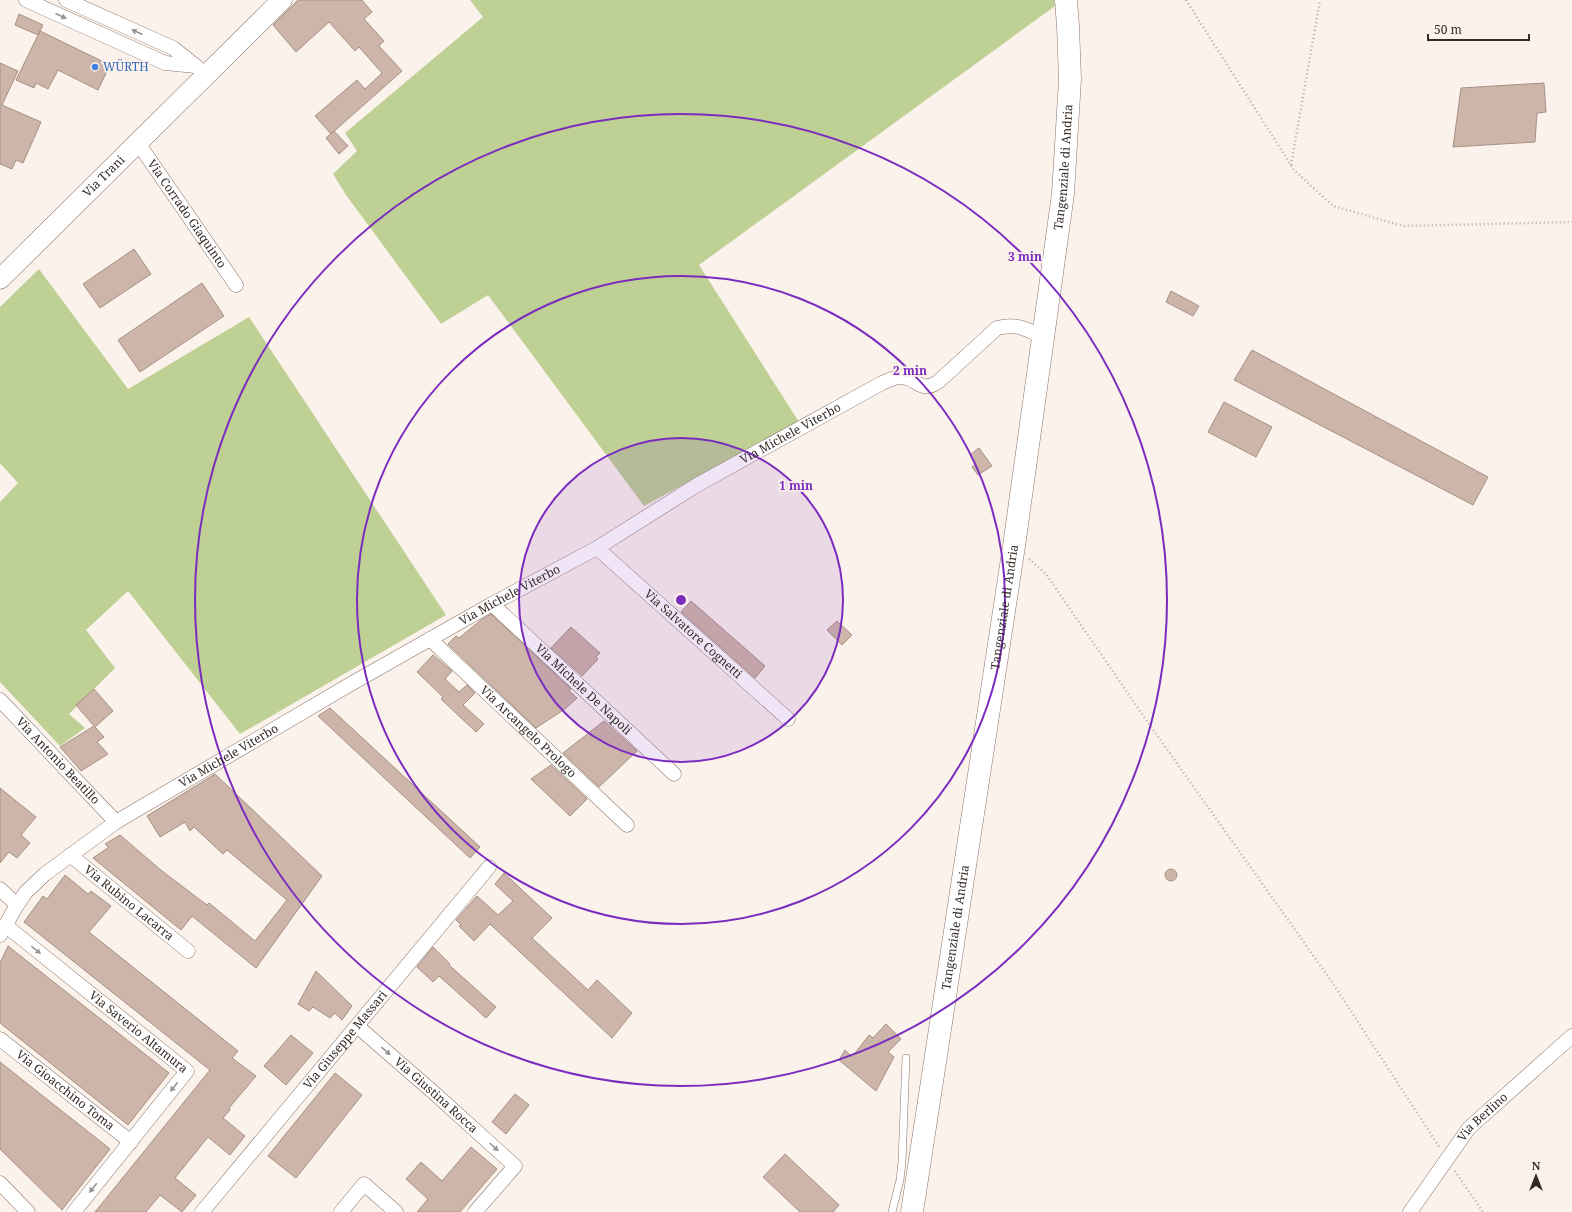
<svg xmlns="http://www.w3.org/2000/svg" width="1572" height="1212" font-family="'Noto Serif',serif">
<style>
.green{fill:#bed094}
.building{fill:#cdb6a9;stroke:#a69084}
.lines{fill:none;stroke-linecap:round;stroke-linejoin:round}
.service-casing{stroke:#897468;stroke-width:8}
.minor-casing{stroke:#897468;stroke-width:15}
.secondary-casing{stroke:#897468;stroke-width:21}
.primary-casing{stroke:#897468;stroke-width:23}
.path{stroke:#b5aca6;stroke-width:2.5;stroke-dasharray:1 3;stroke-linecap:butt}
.service{stroke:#fff;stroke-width:7}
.minor{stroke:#fff;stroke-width:14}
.secondary{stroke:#fff;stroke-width:20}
.primary{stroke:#fff;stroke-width:22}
.oneway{fill:#9a9592}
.ring{fill:none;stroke:#7b2cbf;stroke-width:2}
.shop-dot{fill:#3f7fe0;stroke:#fcf2ec;stroke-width:1.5}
.labels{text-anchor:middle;stroke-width:3.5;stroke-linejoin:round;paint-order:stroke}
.shop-label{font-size:12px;fill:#366cbe;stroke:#fcf2ec;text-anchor:start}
.street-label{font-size:12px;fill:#342b26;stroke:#fcf2ec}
.centre{fill:#7b2cbf;stroke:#fcf2ec;stroke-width:2}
.ring-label{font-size:12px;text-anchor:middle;font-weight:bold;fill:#7b2cbf;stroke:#fcf2ec;stroke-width:3.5;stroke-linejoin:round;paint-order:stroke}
</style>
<rect width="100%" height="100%" fill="#fcf2ec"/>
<!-- green -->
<path class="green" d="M470,0H1054L1055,6L699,265L799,422L644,506L488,295L441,324L346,195L333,174L357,151L345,133L483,17Z
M39,269L128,389L249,317L446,615L240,734L128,591L86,630L115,668L69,714L85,728L60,746L0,682V502L18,483L0,463V307Z"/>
<!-- building -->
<path class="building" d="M298,0H362L372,12L364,19L384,41L379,46L402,71L331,134L315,116L357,80L365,89L382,73L359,47L355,51L329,22L296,52L273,25Z
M19,14L43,25L38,35L15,25Z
M40,31L110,65L98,90L58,70L48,89L36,83L34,88L16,80Z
M0,63L18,71L2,105L41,122L23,163L16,160L12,169L0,164Z
M1544,83L1546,112L1537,113L1535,142L1453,147L1461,88Z
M334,131L348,146L339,154L326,138Z
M134,249L151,274L100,308L83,284Z
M202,283L224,316L140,372L118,340Z
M1171,291L1199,306L1193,316L1166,302Z
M1252,350L1488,477L1473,505L1234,380Z
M1224,402L1272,427L1256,457L1208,432Z
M979,448L992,466L978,475L972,467L976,464L970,455Z
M691,601L765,666L755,678L681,612Z
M491,614L571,689L569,691L577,698L565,709L536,728L448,644L456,636L459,638L481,620Z
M837,621L852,635L842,645L827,630Z
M571,627L600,653L596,657L598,659L582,676L551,648Z
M433,655L452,671L445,679L459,692L467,685L475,693L463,705L484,724L476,732L441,699L443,697L417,672Z
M94,689L113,711L95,727L104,737L97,742L108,754L81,771L60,747L94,726L76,705Z
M330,708L480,847L470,858L318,716Z
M604,721L637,751L599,787L563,753Z
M551,765L587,799L570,816L531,779Z
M215,774L322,876L256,968L192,916L181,930L93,858L109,847L105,844L120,835L162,871L207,905L209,903L255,941L287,900L227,850L223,854L194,827L190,831L185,822L160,837L147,816Z
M0,788L36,817L21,835L30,843L17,858L9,852L0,863Z
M1165 875a6 6 0 1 1 12 0a6 6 0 1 1-12 0Z
M504,873L552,918L532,938L588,990L597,980L632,1013L612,1038L490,924L474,941L459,926L461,925L456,920L477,896L498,915L513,901L495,884Z
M65,875L88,894L91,891L111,906L89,932L238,1051L232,1058L256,1076L229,1108L230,1110L223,1118L245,1136L230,1155L208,1137L175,1178L196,1195L182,1212L160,1195L146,1212H95L210,1070L24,922L43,896L47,899Z
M8,946L169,1073L128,1125L0,1023V963Z
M433,947L450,964L449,965L496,1007L486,1018L439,976L433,982L417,967Z
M316,971L352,1006L342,1020L335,1013L330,1018L313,1007L309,1011L298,1004Z
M886,1024L901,1039L888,1052L894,1057L876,1091L839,1060L845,1050L852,1057L869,1035L873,1038Z
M291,1035L313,1053L286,1085L264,1066Z
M0,1062L110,1149L62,1210L0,1149Z
M335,1073L362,1095L296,1178L268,1156Z
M515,1094L529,1105L506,1134L492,1122Z
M471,1147L497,1169L460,1212H417L428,1199L406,1179L421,1162L442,1181Z
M785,1154L839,1205L833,1212H800L763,1177Z"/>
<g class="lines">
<!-- service casing -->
<g class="service-casing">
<path id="service" d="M892,1212L900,1180L902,1162L906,1058"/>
</g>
<!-- minor casing -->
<g class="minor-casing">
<g id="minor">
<path d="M26,0L165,63L196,66"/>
<path d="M66,0L173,48L197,67"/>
<path id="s1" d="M138,143L236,285"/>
<path id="s2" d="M597,548L788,719"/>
<path id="s3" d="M492,604L674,774"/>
<path id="s4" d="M430,639L627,825"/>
<path id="s5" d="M0,700L116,822"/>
<path id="s6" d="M70,855L188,951"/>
<path d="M0,889L17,905"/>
<path id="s7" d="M5,925L187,1071L74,1212"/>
<path id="s8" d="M0,935L17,905L26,892L45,874L116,822L349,685L492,604L597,548L697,485L882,383C887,381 894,377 900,377C917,377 920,394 938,382L997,328C1018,323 1025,329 1044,337"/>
<path id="s9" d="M357,1026L433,1092L515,1166L475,1212"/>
<path id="s10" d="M0,1039L131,1142"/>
<path d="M0,1183L28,1212"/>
<path id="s11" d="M202,1212L489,867"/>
<path d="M341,1212L364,1184L396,1212"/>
<path id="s12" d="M1410,1212L1469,1128L1572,1036"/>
</g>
</g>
<!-- secondary casing -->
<g class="secondary-casing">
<g id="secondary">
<path id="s13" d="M0,279L282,0"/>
</g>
</g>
<!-- primary casing -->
<g class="primary-casing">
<g id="primary">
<path id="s14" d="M912,1212L1014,546L1063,194L1070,79L1068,26L1066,0"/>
</g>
</g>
<!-- path -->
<path class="path" d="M1186,0L1294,170L1333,206L1403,226L1572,222
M1291,165L1320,0
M1029,559L1046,574L1142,714L1332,982L1440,1148
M1455,1171L1483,1212"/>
<!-- service -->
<use href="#service" class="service"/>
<!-- minor -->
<use href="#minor" class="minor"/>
<!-- secondary -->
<use href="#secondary" class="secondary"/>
<!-- primary -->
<use href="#primary" class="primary"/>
</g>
<!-- one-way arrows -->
<defs><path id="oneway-solid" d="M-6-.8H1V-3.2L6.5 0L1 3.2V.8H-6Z"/></defs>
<g class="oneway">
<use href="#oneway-solid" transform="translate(61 16) rotate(24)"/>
<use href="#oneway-solid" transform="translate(137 32) rotate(-156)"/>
<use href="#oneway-solid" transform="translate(36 950) rotate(39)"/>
<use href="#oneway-solid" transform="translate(386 1051) rotate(41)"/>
<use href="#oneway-solid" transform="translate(174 1087) rotate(128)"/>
<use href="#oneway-solid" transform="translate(494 1147) rotate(42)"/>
<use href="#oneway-solid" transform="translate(93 1188) rotate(129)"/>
</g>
<!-- distance rings -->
<circle cx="681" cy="600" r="162" fill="#7b2cbf" fill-opacity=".12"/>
<g class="ring">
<circle cx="681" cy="600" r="162"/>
<circle cx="681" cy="600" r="324"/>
<circle cx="681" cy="600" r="486"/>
</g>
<!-- markers -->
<circle class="shop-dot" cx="95" cy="67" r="4"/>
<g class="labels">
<!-- shop labels -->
<g class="shop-label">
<text x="103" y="71">WÜRTH</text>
</g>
<!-- street labels -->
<g class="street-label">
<text dy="4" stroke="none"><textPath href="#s14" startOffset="1056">Tangenziale di Andria</textPath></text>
<text dy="4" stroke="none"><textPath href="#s13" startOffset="146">Via Trani</textPath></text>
<text dy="4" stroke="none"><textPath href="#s1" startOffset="86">Via Corrado Giaquinto</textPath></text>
<text dy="4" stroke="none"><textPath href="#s8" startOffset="943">Via Michele Viterbo</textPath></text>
<text dy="4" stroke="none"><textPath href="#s8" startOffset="619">Via Michele Viterbo</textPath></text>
<text dy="4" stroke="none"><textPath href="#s14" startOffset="612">Tangenziale di Andria</textPath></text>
<text dy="4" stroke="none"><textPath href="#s2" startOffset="129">Via Salvatore Cognetti</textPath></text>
<text dy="4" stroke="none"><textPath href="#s3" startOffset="125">Via Michele De Napoli</textPath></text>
<text dy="4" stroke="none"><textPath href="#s4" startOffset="135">Via Arcangelo Prologo</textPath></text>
<text dy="4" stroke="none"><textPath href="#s8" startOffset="295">Via Michele Viterbo</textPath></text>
<text dy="4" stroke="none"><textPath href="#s5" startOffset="84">Via Antonio Beatillo</textPath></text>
<text dy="4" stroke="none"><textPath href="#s6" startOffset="76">Via Rubino Lacarra</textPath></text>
<text dy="4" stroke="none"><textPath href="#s14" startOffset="288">Tangenziale di Andria</textPath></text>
<text dy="4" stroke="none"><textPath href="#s7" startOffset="171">Via Saverio Altamura</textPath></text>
<text dy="4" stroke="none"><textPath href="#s11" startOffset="224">Via Giuseppe Massari</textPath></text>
<text dy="4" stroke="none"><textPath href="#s10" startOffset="83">Via Gioacchino Toma</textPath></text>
<text dy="4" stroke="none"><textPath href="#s9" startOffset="105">Via Giustina Rocca</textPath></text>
<text dy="4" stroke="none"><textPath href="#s12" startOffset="120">Via Berlino</textPath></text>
</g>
</g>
<circle cx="681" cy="600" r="6" class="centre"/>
<g class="ring-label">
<text x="1025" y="261">3 min</text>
<text x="910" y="375">2 min</text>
<text x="796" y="490">1 min</text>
</g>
<!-- north arrow -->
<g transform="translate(1536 1176)" stroke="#fcf2ec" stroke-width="3" paint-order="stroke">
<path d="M0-3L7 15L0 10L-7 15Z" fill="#342b26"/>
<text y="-6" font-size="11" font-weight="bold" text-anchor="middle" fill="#342b26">N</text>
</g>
<!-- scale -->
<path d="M1428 34v6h101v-6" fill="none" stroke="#342b26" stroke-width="2"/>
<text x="1434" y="34" font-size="12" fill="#342b26" stroke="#fcf2ec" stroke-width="3" paint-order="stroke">50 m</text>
</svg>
